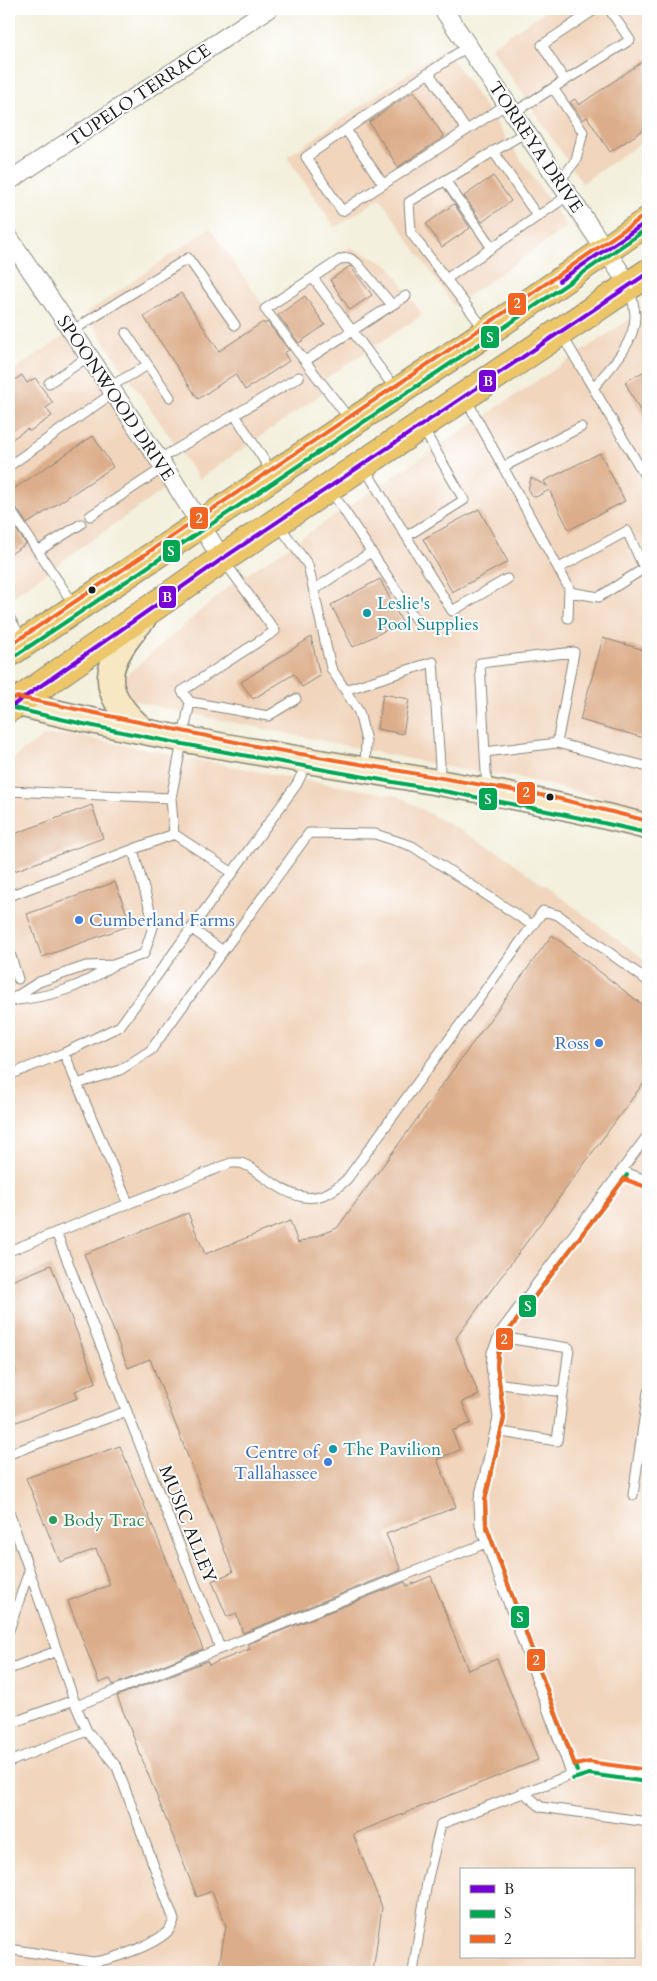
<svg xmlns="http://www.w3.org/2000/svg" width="657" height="1981" font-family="Cardo,serif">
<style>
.built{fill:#f1d5bd;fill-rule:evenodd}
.building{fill:#dcad8a}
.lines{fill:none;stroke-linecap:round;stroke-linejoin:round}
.lane-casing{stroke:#88867c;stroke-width:11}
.street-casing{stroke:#88867c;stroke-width:20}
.secondary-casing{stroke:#88867c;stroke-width:28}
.primary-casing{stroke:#88867c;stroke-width:30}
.lane{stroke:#fff;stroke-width:9}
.street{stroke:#fff;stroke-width:18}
.secondary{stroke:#f7e8c3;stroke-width:25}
.primary{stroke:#ecc669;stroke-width:28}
.bus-1-casing{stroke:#fff;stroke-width:8}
.bus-2-casing{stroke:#fff;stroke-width:8}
.bus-3-casing{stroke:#fff;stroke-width:8}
.bus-1{stroke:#7600d6;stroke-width:4}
.bus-2{stroke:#00a651;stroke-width:4}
.bus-3{stroke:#f26522;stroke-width:4}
.bus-dot{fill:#1c1c1c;stroke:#fff;stroke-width:2}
.culture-dot{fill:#0f9aa8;stroke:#fff;stroke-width:2}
.shop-dot{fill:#3f7fe0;stroke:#fff;stroke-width:2}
.leisure-dot{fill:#2e9e5b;stroke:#fff;stroke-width:2}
.labels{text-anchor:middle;stroke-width:4;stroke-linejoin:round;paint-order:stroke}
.street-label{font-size:18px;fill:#1c1c1c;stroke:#fff}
.culture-label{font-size:18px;fill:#0d838f;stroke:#fff;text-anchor:start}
.shop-label{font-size:18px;fill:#366cbe;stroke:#fff;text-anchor:end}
.leisure-label{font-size:18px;fill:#27864d;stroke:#fff;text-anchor:start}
.line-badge{stroke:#fff;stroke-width:2}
.badge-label{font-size:14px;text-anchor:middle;font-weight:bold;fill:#fff}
</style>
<rect width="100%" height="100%" fill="#fff"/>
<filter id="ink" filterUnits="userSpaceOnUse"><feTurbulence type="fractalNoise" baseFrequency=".02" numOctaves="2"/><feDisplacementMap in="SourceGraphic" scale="10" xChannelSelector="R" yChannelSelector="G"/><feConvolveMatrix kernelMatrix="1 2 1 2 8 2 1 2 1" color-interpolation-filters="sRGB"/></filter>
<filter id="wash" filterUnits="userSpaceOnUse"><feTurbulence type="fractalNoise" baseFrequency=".0096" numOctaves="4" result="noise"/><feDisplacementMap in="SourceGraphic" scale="20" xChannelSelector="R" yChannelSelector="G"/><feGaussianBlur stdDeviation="1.12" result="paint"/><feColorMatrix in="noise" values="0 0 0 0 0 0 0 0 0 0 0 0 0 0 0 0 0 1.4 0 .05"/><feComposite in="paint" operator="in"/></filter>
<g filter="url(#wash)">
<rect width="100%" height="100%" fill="#f3f0dd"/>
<!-- built -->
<path class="built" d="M548,9H648V138L582,183L491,47Z
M445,48L567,227L454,306L380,198L335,228L287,157Z
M210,228L263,305L350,247L390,266L422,315L317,384L323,393L199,479L85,314Z
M648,307V809L516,777L468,771L159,707L132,700L118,693L115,685L229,586Z
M72,331L174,482L9,599V373Z
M68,734L281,776L398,796L502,854L648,962V1972H9V761L42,737ZM461,1870H633V1957H461Z"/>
<g id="blocks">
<!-- building -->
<path class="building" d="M648,58V127L610,152L587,117L583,120L570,102L575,99L579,105Z
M414,91L444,137L398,167L369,122Z
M493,176L511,201L482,222L464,196Z
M454,204L470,228L442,247L426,224Z
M350,266L372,295L350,310L330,280Z
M181,293L219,351L263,322L264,324L267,322L289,350L284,353L289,361L245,390L235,374L198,399L144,317Z
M305,296L325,325L299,343L278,315Z
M648,369V426L625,382Z
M22,375L27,383L35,378L53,403L46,408L52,416L30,431L27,429L9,441V384Z
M93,436L113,467L27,524L14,504L9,502V492Z
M600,453L625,501L569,530L549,490L536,497L531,495L528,490L531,478L547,486L544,481Z
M479,509L508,562L452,592L423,539Z
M9,519L26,544L9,555Z
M380,579L402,622L353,647L331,605Z
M311,637L320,676L302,687L294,674L253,699L241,682Z
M603,638L648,651V739L580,720Z
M383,694L409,699L403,734L377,729Z
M92,805L103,838L9,873V836Z
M115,882L131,925L42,957L27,914Z
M552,935L648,1009V1077L456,1338L479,1395L462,1402L471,1423L452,1431L460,1450L437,1459L456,1507L386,1534L401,1570L243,1633L236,1613L227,1617L212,1581L233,1572L150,1359L128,1368L84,1254L188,1213L205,1254L290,1221L298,1243L337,1228Z
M51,1265L96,1382L75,1391L78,1398L9,1425V1374L16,1371L9,1353V1282Z
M120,1446L203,1649L113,1685L110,1679L99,1683L68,1601L110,1585L96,1549L60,1562L26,1478Z
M431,1576L468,1670L497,1659L538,1760L353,1834L382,1907L373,1972H218L226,1926L212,1891L197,1897L117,1696L207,1661L209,1665L250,1649L248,1644L405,1582L407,1586Z"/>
</g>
</g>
<g filter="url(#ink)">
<use href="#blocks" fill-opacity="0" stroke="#88867c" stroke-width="1"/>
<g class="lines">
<!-- lane casing -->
<g class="lane-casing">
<path id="lane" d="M468,46L306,157L342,211L507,104
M429,73L466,130
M565,81L542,45L596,9
M553,88L583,132L576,160L559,182
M513,113L630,40L609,9
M346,130L383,184
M493,151L538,217
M445,180L492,248
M313,278L396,390
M446,279L569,195
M485,330L411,233L409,202L526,132
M72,331L188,258L235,325
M126,333L170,397
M562,335L648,481
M305,361L406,296
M49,383L88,357
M109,387L148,365
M593,388C610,368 634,345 635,317C635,308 632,298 630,289
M466,399L569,588L568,618
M235,415L273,474
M350,420L265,309L341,259L349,258L357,263L392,305
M158,460L299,377
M9,466L113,393
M364,467L452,611L507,579
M503,467L581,427
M330,489L416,620
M9,508L74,605
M90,516L163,468
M278,524L308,565L331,668L359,712L366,741L365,770
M407,536L464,500L422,427
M38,551L81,524
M224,561L275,631L182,691L190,702L171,798L174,834L233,873
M559,568L627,531L644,568
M315,589L371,552
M569,592L599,597L648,566
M9,617L23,640
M345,690L433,662L440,765L439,781
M190,702L268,716L296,699
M485,752L557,743L648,767
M487,790L480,663L574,652L557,743
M9,791L171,798
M9,896L174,834
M192,929L223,951
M9,950L18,979
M9,1001L39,982L86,966L113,965L144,954L154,924L133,850
M11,1001C52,996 79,989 113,965
M64,1053L128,1203
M9,1075L64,1053L120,1026L297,784L307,763
M77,1084L120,1070L151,1050L309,833L375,834L412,846L532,925
M622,1171L648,1181
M56,1232L220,1648
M9,1251L231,1163H241L248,1166C284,1190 309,1216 347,1179L543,911L558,915L648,981
M494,1383L563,1392
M495,1431L557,1441L569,1348L500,1337
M9,1454L127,1411
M633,1495L648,1392
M9,1512L76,1706L87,1731L117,1767L174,1920C172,1925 170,1930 166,1933C151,1946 112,1960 93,1962L9,1949
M9,1630L29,1571
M9,1669L57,1651
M76,1706L486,1543
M9,1724L74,1700
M9,1762L87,1731
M571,1773L480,1526L479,1499L498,1418L491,1366L492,1352L502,1330L648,1135
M523,1792L541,1807L648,1822
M413,1972L427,1882L441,1824L589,1768L648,1776"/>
</g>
<!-- street casing -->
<g class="street-casing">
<path id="street" d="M443,9L629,285
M9,181L268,9
M9,238L174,482L222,559"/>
</g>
<!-- secondary casing -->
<g class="secondary-casing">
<path id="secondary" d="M143,619C104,664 95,690 144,731
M9,701C219,756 438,772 648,827"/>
</g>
<!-- primary casing -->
<g class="primary-casing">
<path id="primary" d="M9,653L487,332L648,221
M9,708L222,559L648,273"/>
</g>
<!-- lane -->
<use href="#lane" class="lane"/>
<!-- street -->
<use href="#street" class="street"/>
<!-- secondary -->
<use href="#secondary" class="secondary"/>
<!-- primary -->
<use href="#primary" class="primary"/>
<!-- bus-1 casing -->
<g class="bus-1-casing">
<path id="bus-1" d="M559,281L648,221
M9,708L222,559L648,273"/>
</g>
<!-- bus-2 casing -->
<g class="bus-2-casing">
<path id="bus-2" d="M12,658L490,337L648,228
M9,707C220,758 436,783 647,833
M577,1771L486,1525L485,1500L504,1418L497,1366L498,1354L507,1333L627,1175
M573,1779L589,1774L647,1782"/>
</g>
<!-- bus-3 casing -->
<g class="bus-3-casing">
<path id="bus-3" d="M9,646L483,327L644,216
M9,700L17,697L260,747L552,797L648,821
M646,1187L624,1179L507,1333L498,1354L497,1366L504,1418L485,1500L486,1525L575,1765L589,1762L648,1770"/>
</g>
<!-- bus-1 -->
<use href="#bus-1" class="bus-1"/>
<!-- bus-2 -->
<use href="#bus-2" class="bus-2"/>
<!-- bus-3 -->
<use href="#bus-3" class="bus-3"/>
</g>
</g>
<!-- markers -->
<g class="bus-dot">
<circle cx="92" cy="590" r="4.5"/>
<circle cx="550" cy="797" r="4.5"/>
</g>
<g class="culture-dot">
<circle cx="367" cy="613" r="5"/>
<circle cx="333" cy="1449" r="5"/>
</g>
<g class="shop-dot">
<circle cx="79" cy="920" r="5"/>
<circle cx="599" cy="1043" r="5"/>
<circle cx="328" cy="1462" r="5"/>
</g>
<circle class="leisure-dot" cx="53" cy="1520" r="5"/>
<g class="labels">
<!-- street labels -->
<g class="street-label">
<text transform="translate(139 95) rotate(-34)" y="6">TUPELO TERRACE</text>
<text transform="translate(536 147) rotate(56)" y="6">TORREYA DRIVE</text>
<text transform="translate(116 398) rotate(56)" y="6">SPOONWOOD DRIVE</text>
<text transform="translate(188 1524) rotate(68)" y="6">MUSIC ALLEY</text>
</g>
<!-- culture labels -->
<g class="culture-label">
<text x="377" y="609">Leslie's<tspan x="377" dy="21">Pool Supplies</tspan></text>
<text x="343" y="1455">The Pavilion</text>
</g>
<!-- shop labels -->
<g class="shop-label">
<text x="89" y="926" text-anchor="start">Cumberland Farms</text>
<text x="589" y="1049">Ross</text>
<text x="318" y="1458">Centre of<tspan x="318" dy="21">Tallahassee</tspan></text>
</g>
<!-- leisure labels -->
<g class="leisure-label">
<text x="63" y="1526">Body Trac</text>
</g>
</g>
<g class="line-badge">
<rect x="507" y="292" width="20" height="24" rx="5" fill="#f26522"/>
<rect x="480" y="325" width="20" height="24" rx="5" fill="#00a651"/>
<rect x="478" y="369" width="19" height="24" rx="5" fill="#7600d6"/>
<rect x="189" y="506" width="20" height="24" rx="5" fill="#f26522"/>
<rect x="162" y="539" width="19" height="24" rx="5" fill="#00a651"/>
<rect x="158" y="585" width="19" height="24" rx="5" fill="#7600d6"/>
<rect x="516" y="781" width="20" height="24" rx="5" fill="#f26522"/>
<rect x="478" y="787" width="20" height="24" rx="5" fill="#00a651"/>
<rect x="518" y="1294" width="19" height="24" rx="5" fill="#00a651"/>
<rect x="495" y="1327" width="19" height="24" rx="5" fill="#f26522"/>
<rect x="510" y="1605" width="20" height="24" rx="5" fill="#00a651"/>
<rect x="526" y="1648" width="20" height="24" rx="5" fill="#f26522"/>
</g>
<g class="badge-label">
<text x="517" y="308">2</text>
<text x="490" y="342">S</text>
<text x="488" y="386">B</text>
<text x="199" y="523">2</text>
<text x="171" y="556">S</text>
<text x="167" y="602">B</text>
<text x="526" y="797">2</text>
<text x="488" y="804">S</text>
<text x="528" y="1311">S</text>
<text x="504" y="1344">2</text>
<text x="520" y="1622">S</text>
<text x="536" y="1665">2</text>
</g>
<!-- margin -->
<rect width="657" height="1981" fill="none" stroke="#fff" stroke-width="30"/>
<!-- legend -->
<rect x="460" y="1868" width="175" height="90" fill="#ffffff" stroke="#a4a4a4"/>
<rect x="470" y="1885" width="25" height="8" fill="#7600d6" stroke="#a4a4a4"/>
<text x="504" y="1894" font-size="15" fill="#1c1c1c">B</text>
<rect x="470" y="1910" width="25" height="8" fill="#00a651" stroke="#a4a4a4"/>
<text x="504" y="1918" font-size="15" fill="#1c1c1c">S</text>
<rect x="470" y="1935" width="25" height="8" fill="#f26522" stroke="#a4a4a4"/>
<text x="504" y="1944" font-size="15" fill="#1c1c1c">2</text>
</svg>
